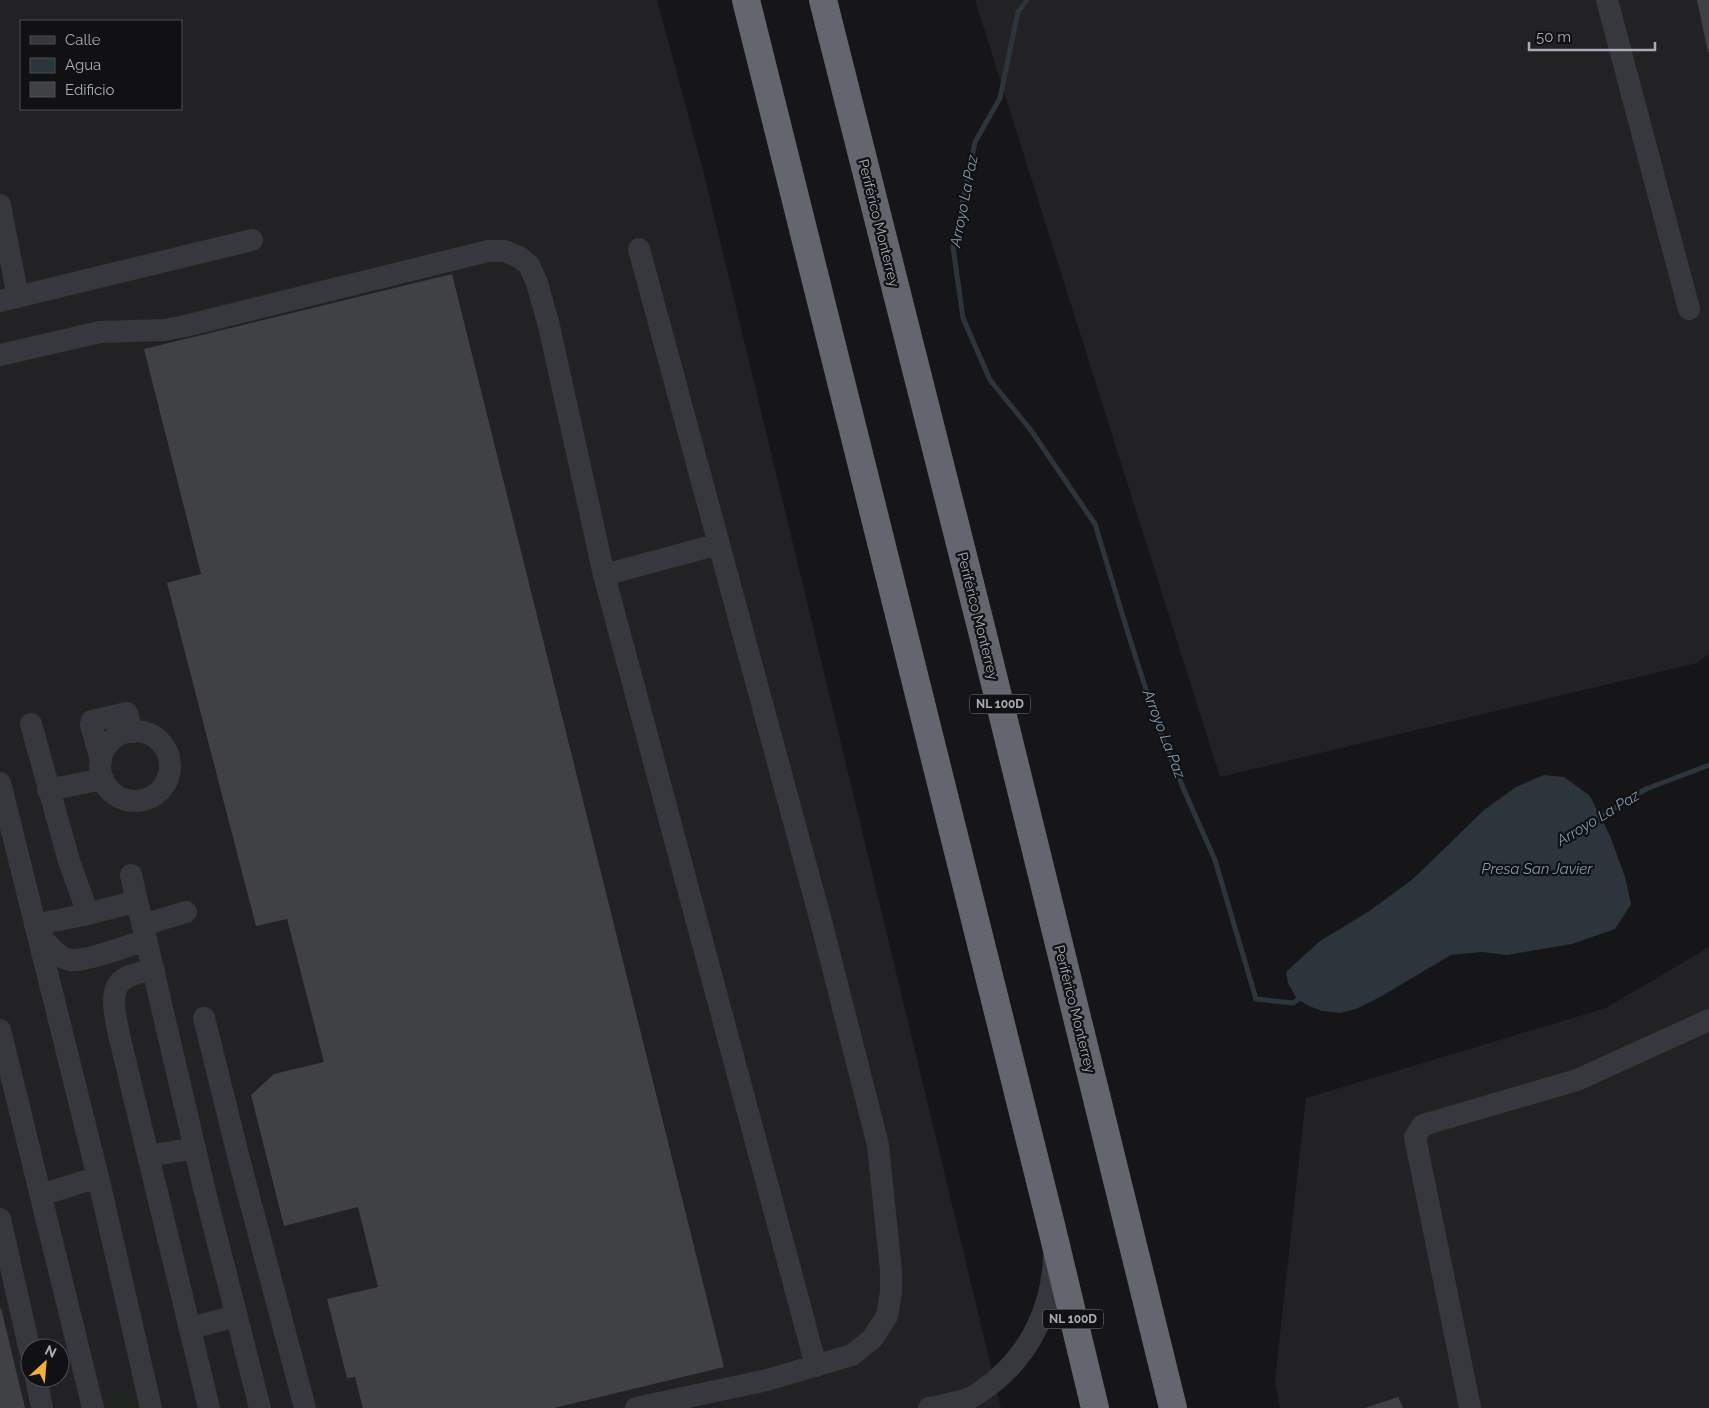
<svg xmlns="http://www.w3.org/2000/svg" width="1709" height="1408" font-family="Raleway,sans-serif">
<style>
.built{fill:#222225;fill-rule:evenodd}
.green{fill:#1e261f}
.water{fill:#2c353c}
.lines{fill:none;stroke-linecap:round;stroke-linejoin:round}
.stream{stroke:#2c353c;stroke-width:5}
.building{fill:#404145}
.minor{stroke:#37383d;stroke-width:22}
.highway{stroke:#63666e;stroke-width:28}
.labels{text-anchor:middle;stroke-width:4.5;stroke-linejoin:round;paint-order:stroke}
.shield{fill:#111113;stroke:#7b7e86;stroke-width:1}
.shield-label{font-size:12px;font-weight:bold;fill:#a8adb8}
.street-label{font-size:14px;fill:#a8adb8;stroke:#111113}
.water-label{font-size:15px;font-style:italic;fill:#7f9bb3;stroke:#111113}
</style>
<rect width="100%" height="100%" fill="#161618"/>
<!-- built -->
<path class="built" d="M0,0H657L703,170L1001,1408H0ZM21,21H181V109H21ZM30,1348H60V1378H30Z
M975,0H1709V654L1697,663L1220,777Z
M1709,947V1408H1280L1275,1380L1306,1098L1606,1008Z"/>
<!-- green -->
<path class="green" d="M126,1392L142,1408H111L117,1394Z"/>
<!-- water -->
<path class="water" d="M1544,775L1564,777L1590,796L1610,836L1625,877L1631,904L1615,929L1572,944L1507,955L1482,952L1451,955L1380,997L1356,1009L1340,1013L1322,1011L1309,1006L1297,999L1288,983L1286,972L1320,941L1368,912L1413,879L1484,810L1516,787Z"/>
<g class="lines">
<!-- stream -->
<path class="stream" d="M1027,0L1018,12L1000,98L975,142L953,247L963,318L990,380L1030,429L1095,524L1128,633L1156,721L1184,790L1215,860L1256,999L1293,1003L1303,996
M1595,820L1646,789L1709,765"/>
</g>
<!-- building -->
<path class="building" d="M1697,0H1709V52H1708Z
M452,274L724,1367L554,1408H363L355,1377L347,1378L327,1299L378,1287L358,1207L284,1226L251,1095L274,1074L324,1062L287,919L256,926L167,583L201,574L144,349Z
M0,1308H1L25,1408H0Z
M1398,1397L1403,1408H1365Z"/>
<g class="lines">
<!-- minor -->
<path class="minor" d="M1607,0L1689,309
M0,205L18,297
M0,301L252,240
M0,355L100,332L165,330L185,326L488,251H504L519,257L529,265L537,283L549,326L604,575L816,1366
M604,575L719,544
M31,724L69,861L88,914
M100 766a35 35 0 1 1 70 0a35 35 0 1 1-70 0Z
M101,760L91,725L92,721L127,713L132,732
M0,783L98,1177L151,1408
M48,790L103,779
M131,875L205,1192L260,1408
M35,925L88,914L137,901
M143,925L186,912
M38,933C47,943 57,958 71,960C85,962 131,945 146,940
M154,970C145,972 134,973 127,977C106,987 116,1018 119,1035L209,1408
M204,1018L240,1163L305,1408
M0,1030L93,1408
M149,1156L195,1148
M41,1195L98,1177
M0,1219L30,1351
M191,1328L236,1316
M36,1378L42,1408
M636,1408L767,1380L852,1355L872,1339L887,1316L891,1292V1271L878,1145L822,925L639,249
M929,1408C943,1405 957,1403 970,1398C979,1394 988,1386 996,1380C1033,1349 1053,1303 1054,1255
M1470,1408L1415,1137L1423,1125L1577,1080L1709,1020"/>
<!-- highway -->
<path class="highway" d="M746,0L1052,1229L1095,1408
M823,0L982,631L1173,1408"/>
</g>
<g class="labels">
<!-- shield labels -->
<g class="shield">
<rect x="970" y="694.5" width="60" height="19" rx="4"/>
<rect x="1043" y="1309.5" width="60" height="19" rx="4"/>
</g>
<g class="shield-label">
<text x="1000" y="708">NL 100D</text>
<text x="1073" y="1323">NL 100D</text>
</g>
<!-- street labels -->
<g class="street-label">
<text transform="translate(879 223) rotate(76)" y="5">Periférico Monterrey</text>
<text transform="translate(978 616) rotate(76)" y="5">Periférico Monterrey</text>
<text transform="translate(1075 1009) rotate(76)" y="5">Periférico Monterrey</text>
</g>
<!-- water labels -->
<g class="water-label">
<text transform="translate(964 201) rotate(-79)" y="5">Arroyo La Paz</text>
<text transform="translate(1164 734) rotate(69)" y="5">Arroyo La Paz</text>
<text transform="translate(1598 818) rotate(-31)" y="5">Arroyo La Paz</text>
<text x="1537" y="874">Presa San Javier</text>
</g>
</g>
<!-- legend -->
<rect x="20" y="20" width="162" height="90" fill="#111113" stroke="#4d4f55"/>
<rect x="30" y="36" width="25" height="8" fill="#37383d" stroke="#4d4f55"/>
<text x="65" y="45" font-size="15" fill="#a8adb8">Calle</text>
<rect x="30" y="58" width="25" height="15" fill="#2c353c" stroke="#4d4f55"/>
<text x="65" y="70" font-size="15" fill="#a8adb8">Agua</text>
<rect x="30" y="82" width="25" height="15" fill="#404145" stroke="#4d4f55"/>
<text x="65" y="95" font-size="15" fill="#a8adb8">Edificio</text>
<!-- north arrow -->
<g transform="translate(45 1363) rotate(26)"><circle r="24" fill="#111113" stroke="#4d4f55"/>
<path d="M0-4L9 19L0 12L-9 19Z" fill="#f2b134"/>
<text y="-8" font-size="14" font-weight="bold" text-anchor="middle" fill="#a8adb8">N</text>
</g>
<!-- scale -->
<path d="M1529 42v8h126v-8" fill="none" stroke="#a8adb8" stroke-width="2.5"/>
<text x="1536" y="42" font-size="15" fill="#a8adb8" stroke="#111113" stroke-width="4" paint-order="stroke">50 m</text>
</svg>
